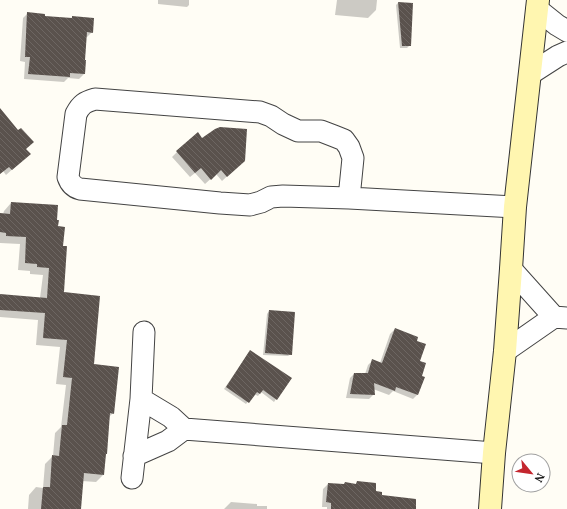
<svg xmlns="http://www.w3.org/2000/svg" width="567" height="509" font-family="'PT Serif',serif">
<style>
.shadow{fill:#0003}
.building{fill:url(#building-back-hatch)}
.lines{fill:none;stroke-linecap:round;stroke-linejoin:round}
.street-casing{stroke:#444;stroke-width:23}
.secondary-casing{stroke:#333;stroke-width:24}
.street{stroke:#fff;stroke-width:21}
.secondary{stroke:#fff6b0;stroke-width:22}
</style>
<defs>
<pattern id="building-back-hatch" width="6" height="6" patternUnits="userSpaceOnUse"><rect width="6" height="6" fill="#5a524d"/><path d="M-1 5l2 2M0 0l6 6M5-1l2 2" fill="none" stroke="#6d6662"/></pattern>
</defs>
<rect width="100%" height="100%" fill="#fffdf5"/>
<!-- shadow -->
<path class="shadow" d="M158,0H189V5L187,7L158,4Z
M337,0H377L376,10L368,18L335,15Z
M398,3L410,45L407,48H400L396,5Z
M28,13L43,17L71,19L72,17L92,32L87,37H86L84,74L79,79L68,78L64,82L24,79L25,62L20,61L23,18Z
M0,118L25,149L24,159L6,175L3,171L0,174Z
M202,139L238,166L222,181L216,174L205,184L195,173L190,177L172,157L177,152Z
M11,203L57,227L62,247L63,293L113,413L108,418L103,475L96,482L82,481L80,509H28L29,495L36,487L43,488L45,464L53,456L55,433L61,427L66,385L56,384L60,347L36,345L38,320L0,317V296L40,298L43,275L30,274V271L18,270L20,244L0,243V214H3L4,211Z
M269,311L291,354L288,356L263,355L267,314Z
M395,329L415,342L419,362L420,376L423,378L417,395L413,399L393,391L389,395L373,389L374,394L369,399L346,398L350,378L354,374H365L368,365L373,360L380,363L390,334Z
M250,351L290,378L274,402L261,392L258,396L254,394L246,404L224,389Z
M357,482L381,496L409,509H327V507H322L323,489L328,484L355,485Z
M231,502L257,504V506H267V509H224Z"/>
<!-- building -->
<path class="building" d="M398,2L413,3L411,46H402Z
M27,12L45,14V16L72,18V16L94,18L93,33L87,32L85,60H86L85,74L70,73V77L28,74L30,57H25Z
M0,108L18,130L21,128L34,142L26,149L31,154L12,170L9,167L0,174Z
M220,127L247,129L245,161L227,177L221,170L211,180L201,168L195,173L176,151L198,132L202,138L215,129Z
M11,202L58,205L57,220H59L58,226L65,227L63,246H67L64,292L100,296L94,364L119,367L114,414L110,413L107,454H106L104,475L84,473L81,509H41L43,487H50L52,455L59,456L62,425H67L72,378L63,377L67,340L43,338L45,313L0,310V294L47,298L49,268L37,267V264L25,263L26,237L6,236V233L0,232V213L10,214Z
M269,310L295,312L292,355L265,353Z
M395,328L418,337L417,341L426,344L420,361L426,363L422,376L425,377L418,395L396,387L395,391L374,383L375,395L350,394L354,373H368L372,359L382,363Z
M250,350L292,378L277,400L263,390L260,394L257,392L249,403L226,387Z
M357,481L376,483V491L382,492V495L416,499V509H331V503L326,502L328,483L344,484L345,482L356,484Z"/>
<g class="lines">
<!-- street casing -->
<g class="street-casing">
<path id="street" d="M537,9L557,25L567,31
M530,74L558,56L567,52
M349,198L353,158L349,147L344,140L334,136L321,131H298L283,124L271,116L260,112L95,99C85,102 81,104 76,114L68,177C70,183 73,187 80,189L220,203L250,205L261,202L271,197L283,196L349,198L515,207
M511,269L554,317
M505,351L554,317L567,318
M141,399L171,417L184,429L494,453
M134,456L168,441L184,429
M132,478L141,399L144,332"/>
</g>
<!-- secondary casing -->
<g class="secondary-casing">
<path id="secondary" d="M490,509L494,453L505,351L511,269L515,207L538,0"/>
</g>
<!-- street -->
<use href="#street" class="street"/>
<!-- secondary -->
<use href="#secondary" class="secondary"/>
</g>
<!-- north arrow -->
<g transform="translate(531 473) rotate(119)"><circle r="19" fill="#ffffff" stroke="#a0a0a0"/>
<path d="M0-3L7 15L0 10L-7 15Z" fill="#c4262e"/>
<text y="-6" font-size="11" font-weight="bold" text-anchor="middle" fill="#111111">N</text>
</g>
</svg>
